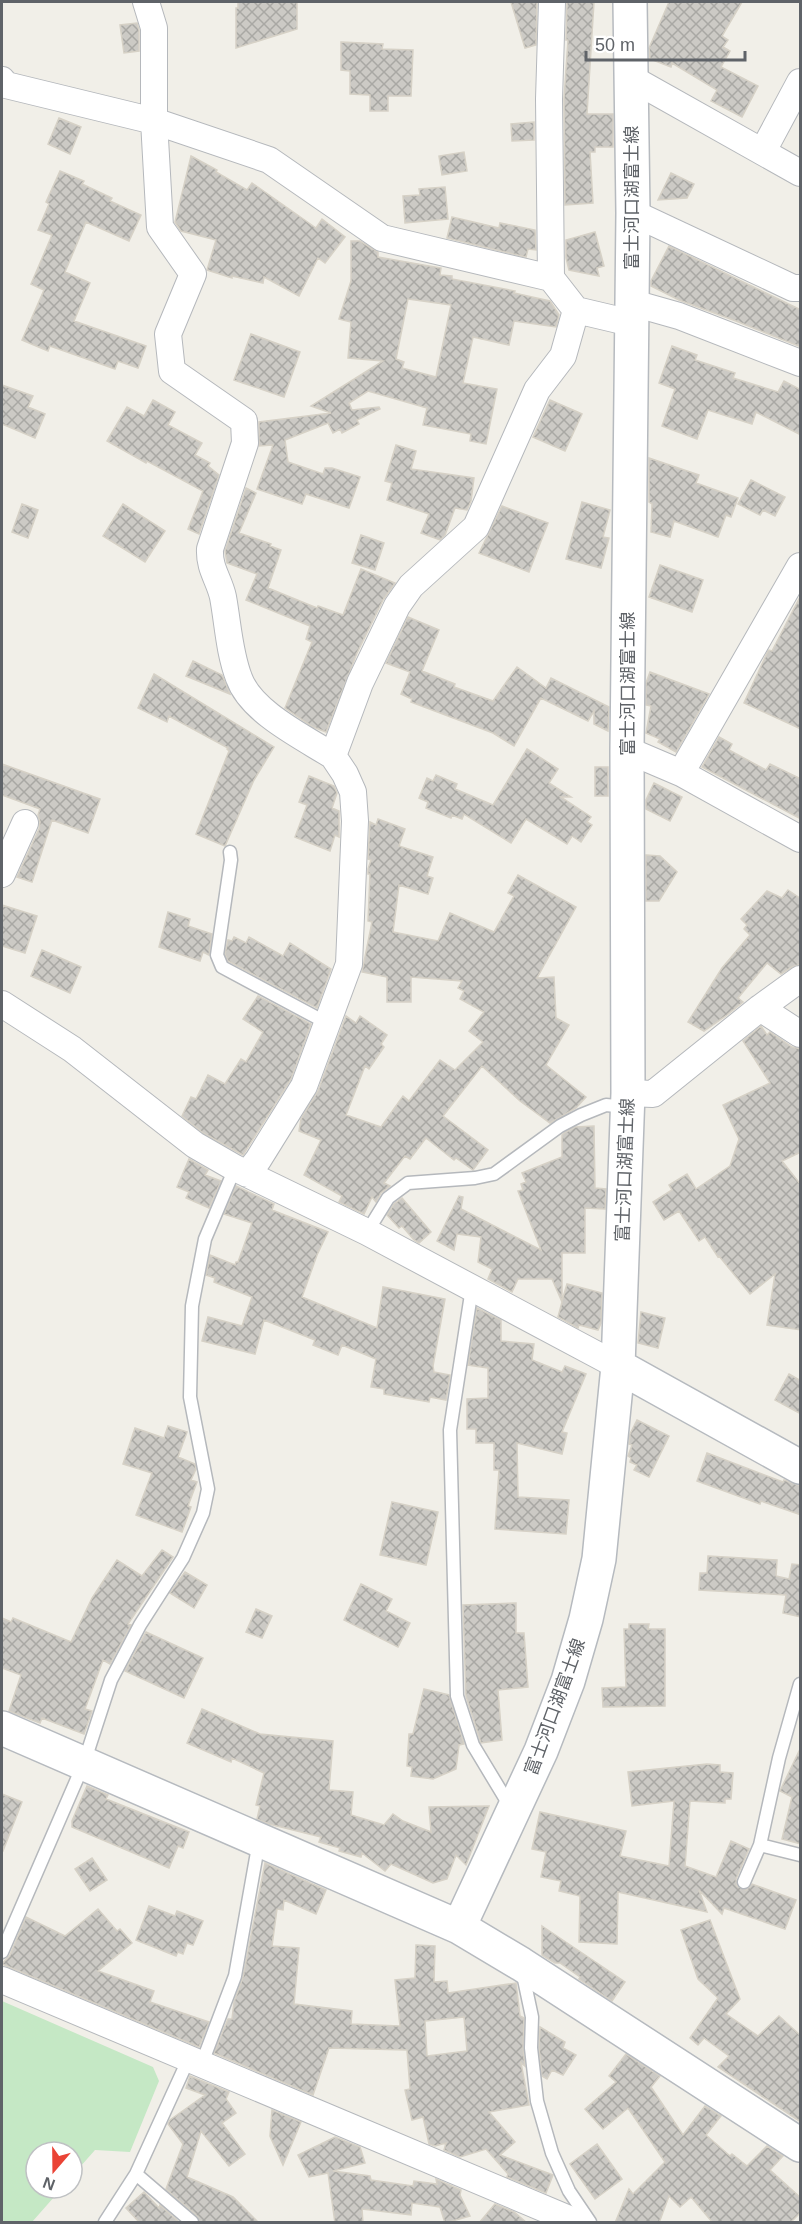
<svg xmlns="http://www.w3.org/2000/svg" width="802" height="2224" font-family="Arial,'Noto Sans JP',sans-serif">
<style>
.pitch{fill:#c5e8c5}
.building{fill:url(#building-cross-hatch);stroke:#d6d1c6;stroke-width:1.5;fill-rule:evenodd}
.lines{fill:none;stroke-linecap:round;stroke-linejoin:round}
.lane-casing{stroke:#b5b8bc;stroke-width:15}
.street-casing{stroke:#b5b8bc;stroke-width:28}
.secondary-casing{stroke:#b6babf;stroke-width:36}
.lane{stroke:#fff;stroke-width:12}
.street{stroke:#fff;stroke-width:26}
.secondary{stroke:#fff;stroke-width:33}
.labels{text-anchor:middle;stroke-width:4.5;stroke-linejoin:round;paint-order:stroke}
.street-label{font-size:18px;fill:#5f6368;stroke:#fff}
</style>
<defs>
<pattern id="building-cross-hatch" width="8" height="8" patternUnits="userSpaceOnUse" patternTransform="scale(1.5)"><rect width="8" height="8" fill="#cccac5"/><path d="M0 0l8 8M0 8l8-8" fill="none" stroke="#a9a8a4"/></pattern>
</defs>
<rect width="100%" height="100%" fill="#f1efe8"/>
<!-- pitch -->
<path class="pitch" d="M2,2001L153,2067L159,2081L130,2152L95,2150L72,2176V2152H36V2188H62L32,2222H2Z"/>
<!-- building -->
<path class="building" d="M238,2H297V29L236,48V8H238Z
M511,2H537L536,45L525,48Z
M567,2H594L587,114H613V147H595V152H590L593,203L565,205L564,99L568,40H566Z
M669,2H742L722,36L728,40L723,47L730,51L721,67L758,86L742,117L711,101L717,90L672,63L671,67L650,59L649,48Z
M137,23L139,30V51L124,53L120,25Z
M341,42L383,44L382,49L413,50L411,96H388V111H370V95L350,94V71L341,70Z
M59,118L81,127L70,154L48,144Z
M534,122V140L512,141L511,124Z
M464,152L467,171L442,175L439,156Z
M191,156L217,170L216,172L247,190L252,183L316,228L322,219L345,237L325,263L318,258L299,296L264,277L263,283L232,276V278L207,270L216,240L181,231L175,222Z
M60,171L84,181L82,184L112,198L110,201L141,215L129,241L86,222L65,272L90,283L74,321L146,346L138,368L118,361L115,369L50,346L48,351L22,340L44,290L31,284L52,235L38,230L49,204L46,202Z
M671,173L694,184L687,198L658,200Z
M445,187L448,219L405,223L403,196L420,195L419,189Z
M452,217L499,228L500,223L535,230L536,250L528,249L526,257L447,238Z
M595,232L604,266L597,268L599,276L569,270L566,258V240Z
M351,241H360L378,252V257L441,268L440,275L452,276V279L515,291L514,293L550,301L559,315L556,327L514,321L509,345L473,337L463,383L497,389L486,444L470,441L471,434L423,425L427,408L368,391L349,403L352,410L379,407L380,409L357,420L359,424L342,433L340,429L333,433L328,423L285,440L288,462L323,474L325,468H332L360,477L349,508L306,494L302,504L257,489L273,445L259,446V422L331,413L311,406L383,361L348,358L351,322L339,319L351,281ZM408,299L451,305L436,377L402,368L404,362L396,359Z
M669,246L801,310V347L736,321L679,300L651,286V281Z
M251,334L300,352L284,397L234,380Z
M672,346L697,355L695,360L735,373L733,378L778,392L784,381L801,390V435L756,412L752,424L708,410L697,439L662,426L675,389L659,383Z
M2,385L33,396L28,407L45,414L35,438L2,424Z
M153,400L175,412L168,425L202,443L195,455L210,463L208,466L219,475L199,534L188,529L203,491L147,461L146,463L107,441L127,407L144,416Z
M550,400L582,414L565,451L533,437Z
M396,445L416,451L411,469L474,478L471,501L467,510L455,508L445,535L440,540L421,533L429,514L387,500L392,483L385,481Z
M649,458L699,475L696,483L738,498L731,517L726,515L718,537L674,521L670,537L651,532L652,504L649,502Z
M751,480L785,497L775,516L763,510L760,515L738,504Z
M246,488L256,493L239,533L271,544L270,546L281,550L268,588L317,608L318,606L343,615L361,569L395,583L383,600L357,653L326,732L313,727L285,708L312,642L306,639L310,626L246,600L257,574L227,563L225,551Z
M582,502L610,510L603,537L609,538L601,568L566,559Z
M22,504L38,510L28,538L12,532Z
M123,504L165,531L145,562L103,536Z
M502,506L548,523L529,572L479,553Z
M361,535L384,543L375,570L352,563Z
M660,565L703,580L692,612L649,597Z
M801,595V729L744,703L768,651L769,650L772,651Z
M408,617L439,630L422,671L455,684L454,687L493,701L517,667L546,688L551,678L609,707L608,731L594,724V711L588,721L541,698L514,746L493,733L411,702L412,699L401,694L410,672L386,663Z
M193,661L222,675L230,694L186,676Z
M650,672L709,694L676,752L658,742L660,739L646,733L651,706L646,705V683Z
M154,674L274,747L254,780L225,846L196,834L229,751L227,749L228,748L169,716L167,722L138,708Z
M719,737L732,744L729,750L766,770L770,764L801,779V819L702,767Z
M527,749L558,769L549,783L571,797H561L591,817L587,822L592,825L581,842L572,836L567,844L526,819L511,843L464,814L462,819L452,815L451,818L426,808L428,802L419,798L427,778L433,781L436,775L457,784L455,789L493,805Z
M2,764L100,799L88,833L52,820L32,882L17,877L39,829L40,822L38,815L40,809L2,795Z
M595,767H608V796H595Z
M309,776L334,786L337,793L332,808L339,811V837L335,835L330,851L295,837L307,805L299,802Z
M654,783L682,797L670,821L646,809V800Z
M378,819L405,829L399,846L433,857L427,876L433,878L428,894L399,885L393,932L438,941L450,913L494,932L514,896L508,893L518,875L576,907L537,978L554,977L556,1018L569,1025L546,1065L586,1097L576,1108L550,1123L520,1101L482,1066L443,1116L488,1150L473,1170L456,1158L454,1160L426,1138L410,1159L405,1156L384,1183L390,1186L381,1193L376,1202L372,1197L364,1214L339,1202L342,1196L304,1175L321,1140L299,1131L301,1119L318,1091L346,1016L356,1023L360,1016L387,1035L381,1044L384,1047L369,1069L365,1066L346,1115L381,1127L403,1096L409,1101L440,1060L455,1070L483,1042L469,1031L484,1012L460,999L464,991L458,988L462,981L411,977V1002H387V977L362,972L372,922L368,921L370,874H368V869L371,860L368,859L370,822L376,825Z
M646,855L660,856L677,872L659,901H646Z
M788,890L801,899V964L792,967L781,974L767,963L738,998L743,1002L727,1015L704,1031L688,1022L722,968L750,935L744,929L747,925L741,919L767,891L782,898Z
M2,905L37,916L25,953L2,946Z
M168,912L190,919L188,926L212,934L209,955L203,952L200,961L159,947Z
M234,937L246,943L249,937L283,956L290,943L331,969L317,1008L228,961L225,954L228,940L232,941Z
M42,950L81,967L70,993L31,976Z
M258,996L311,1024L291,1079L243,1155L203,1133L182,1116L191,1097L196,1099L208,1075L225,1084L241,1059L246,1062L263,1032L243,1019Z
M761,1026L767,1035L770,1032L792,1047L801,1049V1152L782,1161L801,1185V1330L767,1325L775,1274L750,1294L719,1256L718,1257L705,1237L699,1241L679,1211L664,1220L653,1202L672,1190L669,1185L687,1174L696,1189L730,1166L739,1139L723,1105L770,1083L743,1041Z
M594,1126L595,1188L606,1189L605,1209L585,1208V1253H562V1301L567,1284L602,1293L601,1323L598,1330L579,1325L578,1328L558,1317L562,1302L552,1279H518L512,1292L488,1279L492,1269L478,1262L481,1237L457,1234L454,1250L437,1241L459,1196L463,1197L461,1209L541,1250L518,1191L523,1190L521,1184L526,1182L522,1173L562,1157V1135L564,1133L575,1127Z
M189,1159L208,1170L205,1175L221,1181L209,1208L186,1198L189,1192L177,1187Z
M236,1186L274,1204L272,1210L328,1232L317,1255L302,1297L377,1328L383,1287L445,1299L433,1366L434,1372L450,1375L446,1400L430,1397L429,1402L384,1394V1389L371,1387L376,1359L342,1345L338,1355L313,1345L315,1340L264,1320L255,1354L202,1341L208,1317L242,1326L252,1297L214,1282L215,1278L206,1275L210,1255L235,1265L236,1262H238L252,1223L224,1214Z
M402,1198L431,1232L419,1243L414,1240L402,1226L399,1228L387,1215L394,1204Z
M477,1308L501,1320V1341L534,1344L532,1360L562,1372L565,1366L586,1374L562,1432L567,1433L562,1454L517,1443L518,1497L569,1500L566,1534L495,1529L499,1470H494V1443H476V1429H467V1399L488,1398V1368L468,1365Z
M641,1312L665,1318L658,1348L638,1343Z
M789,1374L801,1381V1414L775,1400Z
M637,1420L669,1436L649,1477L634,1470L637,1465L630,1462L631,1458L628,1456L632,1445L629,1444L630,1434Z
M168,1426L187,1432L178,1457L195,1464L196,1469L191,1480L197,1482L188,1506L191,1507L182,1532L136,1515L152,1473L123,1464L135,1428L164,1438Z
M707,1453L783,1482L784,1480L801,1486V1515L761,1501L760,1504L697,1481Z
M392,1502L438,1512L426,1565L380,1555Z
M162,1550L173,1557L128,1624L131,1625L110,1664L103,1660L85,1709L92,1711L84,1734L42,1718L40,1723L9,1711L21,1675L2,1668V1618L11,1622L13,1618L71,1642L92,1598L117,1560L142,1576Z
M708,1556L777,1560L776,1576L789,1579L792,1564L801,1565V1617L783,1613L786,1595L699,1590L700,1573H707Z
M185,1572L207,1585L194,1608L170,1593Z
M361,1584L392,1599L386,1611L410,1623L398,1647L344,1620Z
M516,1603V1633H524L528,1687L498,1690L502,1740L481,1743L466,1696L463,1605Z
M256,1609L272,1616L262,1638L246,1632Z
M629,1624H649L648,1629H665V1706L603,1707L602,1688L626,1687L624,1629H629Z
M146,1632L203,1658L184,1698L125,1671Z
M424,1689L449,1695L464,1744L459,1745L456,1769L433,1779L411,1776L412,1767L407,1766L409,1734H413Z
M202,1709L260,1734L333,1741L329,1790L353,1792L351,1815L384,1825L393,1814L403,1821L431,1832L429,1807L489,1806L466,1865L456,1855L447,1879L433,1883L391,1864L385,1871L362,1853L361,1857L339,1851L340,1848L319,1842L321,1837L269,1824L257,1819L260,1806L256,1805L264,1773L232,1758L231,1762L187,1743Z
M801,1747V1844L782,1839L792,1797L780,1791Z
M707,1764L720,1765V1772L733,1773L731,1799H725V1803L690,1801L685,1866L716,1877L731,1841L749,1849L736,1879L737,1886L746,1890L752,1884L796,1900L785,1929L724,1908L722,1914L699,1890L707,1912L618,1892L617,1944L579,1942L580,1896L559,1891L561,1881L541,1877L546,1852L532,1849L540,1812L626,1831L620,1856L669,1866L674,1801L632,1806L628,1772Z
M87,1786L108,1795L106,1799L189,1832L183,1848L178,1846L169,1868L72,1827V1821Z
M2,1794L22,1802L3,1851L2,1850Z
M92,1858L107,1880L90,1891L75,1869Z
M265,1863L326,1890L316,1914L284,1900L283,1910L277,1909L272,1946L299,1948L294,2004L352,2011L351,2024L400,2026L395,1980L415,1978L416,1945L435,1946L434,1982L447,1981L448,1993L516,1983L520,2016L524,2018L523,2048L525,2066L521,2063L529,2105L489,2112L515,2142L500,2155L553,2175L546,2193L507,2177L508,2174L486,2149L460,2157L444,2150L446,2143L435,2146L429,2144L423,2117L412,2120L405,2090L410,2089L407,2050L329,2048L313,2095L214,2053L228,2019H232L234,2002L243,1977ZM464,2017L467,2051L427,2056L425,2021Z
M149,1906L175,1916L177,1911L203,1921L193,1945L187,1943L183,1954L178,1952L176,1956L136,1940Z
M98,1909L117,1931L120,1929L132,1943L98,1971L154,1991L150,2002L209,2022L199,2047L2,1964L10,1955L26,1917L65,1936Z
M710,1920L740,1999L726,2014L758,2036L779,2016L801,2036V2122L718,2067L729,2056L704,2038L698,2045L690,2038L718,1998L698,1979L681,1930Z
M542,1926L625,1982L612,2001L579,1979L580,1977L560,1963H555L542,1955Z
M540,2027L565,2042L563,2048L576,2055L563,2075L552,2070L547,2079L542,2076L539,2048Z
M626,2054L660,2076L651,2087L683,2135L705,2106L721,2116L706,2135L730,2156L732,2154L747,2166L767,2146L783,2156L770,2170L801,2198V2212L790,2223H713L691,2197L680,2207L669,2196L659,2223H615L629,2189L633,2194L665,2162L628,2108L603,2129L585,2109L616,2082L609,2076Z
M190,2076L229,2092L226,2099L236,2113L222,2123L245,2154L229,2166L201,2131L187,2177L233,2197L259,2223H200L197,2216L166,2189L183,2144L168,2124L170,2120L205,2095L186,2088Z
M272,2110L301,2122L283,2165L270,2136Z
M335,2137L360,2147L365,2163L333,2171L370,2176L371,2180L413,2186L414,2181L437,2184L436,2179L461,2190L460,2195L470,2216L445,2223L440,2207L412,2203L411,2215L362,2209L363,2223H335L328,2173L309,2177L298,2155Z
M597,2144L622,2179L595,2199L570,2164Z
M144,2192L159,2208L160,2205L180,2223H140L126,2208Z
M495,2204L514,2212L527,2223H479Z"/>
<g class="lines">
<!-- lane casing -->
<g class="lane-casing">
<path id="lane" d="M230,852L231,860L217,955L222,967L327,1023
M367,1232L388,1198L408,1183L475,1178L494,1174L560,1126L581,1115L606,1105L626,1107
M472,1288L450,1430L457,1696L473,1745L511,1808
M760,1845L800,1855
M744,1882L760,1845L779,1758L800,1684
M2,1952L84,1763L111,1680L140,1625L183,1558L203,1513L208,1489L190,1397L192,1306L205,1239L235,1168
M522,1970L532,2017L531,2048L537,2101L552,2153L569,2191L590,2222
M202,2063L235,1976L259,1841
M136,2174L192,2222
M105,2222L136,2174L189,2058"/>
</g>
<!-- street casing -->
<g class="street-casing">
<path id="street" d="M146,2L154,28V121L160,227L193,274L168,334L172,371L244,421L245,443L210,549C209,569 219,579 223,597C228,624 229,652 239,678C251,712 303,737 333,756
M552,2L549,99L551,278L576,310L631,323
M631,78L800,173
M2,80L6,85L154,121L269,160L382,238L551,278
M763,151L800,82
M633,213L793,288H800
M633,303L679,316L800,363
M627,750L681,773L800,839
M681,773L800,566
M2,874L25,823
M2,1004L72,1049L195,1145L235,1168L367,1232L618,1366
M760,1008L800,1034
M628,1093L653,1094L760,1008L800,979
M247,1174L258,1160L304,1086L349,964L355,821L353,792L345,774L333,756L360,683L397,606L411,586L476,527L537,390L563,356L576,310
M2,1980L576,2222"/>
</g>
<!-- secondary casing -->
<g class="secondary-casing">
<path id="secondary" d="M618,1366L800,1467
M2,1728L459,1927L521,1964L800,2145
M459,1927L541,1751L568,1681L586,1619L599,1559L618,1366L628,1093L627,750L633,213L630,2"/>
</g>
<!-- lane -->
<use href="#lane" class="lane"/>
<!-- street -->
<use href="#street" class="street"/>
<!-- secondary -->
<use href="#secondary" class="secondary"/>
</g>
<g class="labels">
<!-- street labels -->
<g class="street-label">
<text transform="translate(632 198) rotate(-90)" y="6">富士河口湖富士線</text>
<text transform="translate(628 684) rotate(-90)" y="6">富士河口湖富士線</text>
<text transform="translate(625 1170) rotate(-88)" y="6">富士河口湖富士線</text>
<text transform="translate(555 1707) rotate(-70)" y="6">富士河口湖富士線</text>
</g>
</g>
<!-- border -->
<rect width="802" height="2224" fill="none" stroke="#5f6368" stroke-width="6"/>
<!-- north arrow -->
<g transform="translate(54 2170) rotate(200)"><circle r="28" fill="#ffffff" stroke="#bfc1c3" stroke-width="1.5"/>
<path d="M0-4.5L10 22L0 15L-10 22Z" fill="#ea4335"/>
<text y="-9" font-size="16" font-weight="bold" text-anchor="middle" fill="#5f6368">N</text>
</g>
<!-- scale -->
<path d="M586 51v9h159v-9" fill="none" stroke="#5f6368" stroke-width="3"/>
<text x="595" y="51" font-size="18" fill="#5f6368" stroke="#ffffff" stroke-width="4.5" paint-order="stroke">50 m</text>
</svg>
